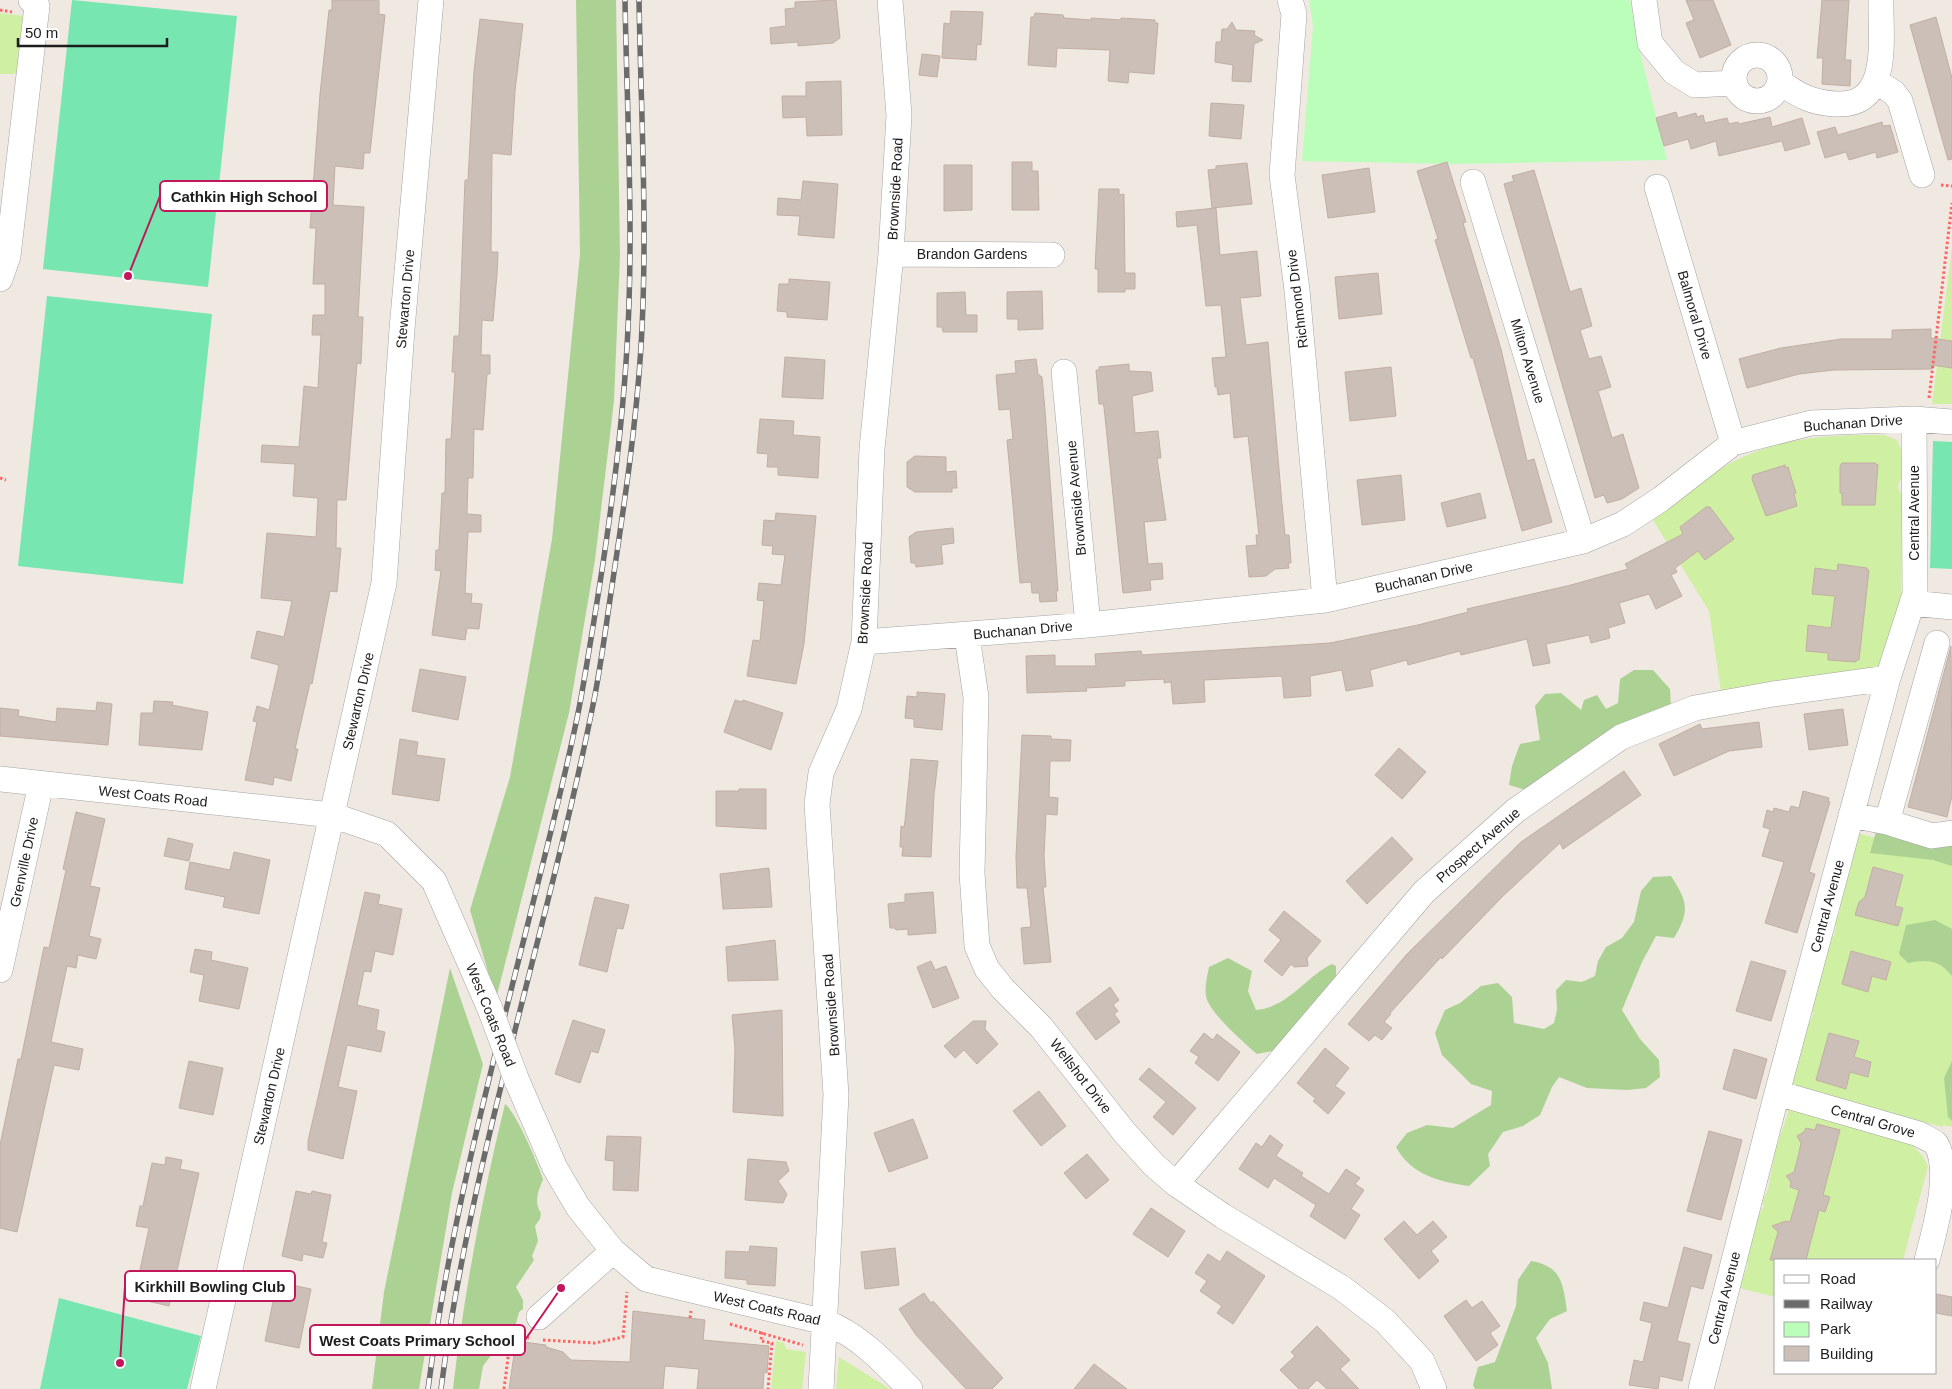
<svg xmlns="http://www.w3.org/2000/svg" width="1952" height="1389" font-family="Helvetica,sans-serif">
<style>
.grass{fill:#cfefa2}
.forest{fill:#abd292}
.park{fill:#bafeba}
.pitch{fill:#78e6b1}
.building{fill:#cbbfb7;stroke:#c2aea3}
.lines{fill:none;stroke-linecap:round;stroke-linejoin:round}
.minor-casing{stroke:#a4a4a4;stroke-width:26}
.path{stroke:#ff6563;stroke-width:3;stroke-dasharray:2.5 2.5;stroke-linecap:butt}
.minor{stroke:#fff;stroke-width:25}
.rail-casing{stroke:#6b6b6b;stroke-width:5.5}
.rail{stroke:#fff;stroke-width:4;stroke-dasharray:11;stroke-linecap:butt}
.minor-bridge-casing{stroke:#a4a4a4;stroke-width:26;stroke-linecap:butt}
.minor-bridge{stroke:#fff;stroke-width:25}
.labels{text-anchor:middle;stroke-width:4.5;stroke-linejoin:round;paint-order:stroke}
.street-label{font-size:14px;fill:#1d1d1d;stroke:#fff}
.leader{fill:none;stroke:#c2185b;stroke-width:2}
.callout-dot{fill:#c2185b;stroke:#fff;stroke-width:2}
.callout{fill:#fff;stroke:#c2185b;stroke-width:2}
.callout-label{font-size:15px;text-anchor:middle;font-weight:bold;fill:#1d1d1d}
</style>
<rect width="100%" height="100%" fill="#efe9e2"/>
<!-- grass -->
<path class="grass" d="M0,13L25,16L19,74H0Z
M1952,247V341L1943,340L1939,366L1952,368V404H1932Z
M1884,435L1897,440L1901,449L1902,478C1897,483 1897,489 1902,495L1901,597L1878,667L1721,691L1709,611L1653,520C1671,507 1687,492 1705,479C1762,439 1816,434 1884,435Z
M1857,833L1952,857V1127L1943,1125V1127L1791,1090L1808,1025L1814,1013L1811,1012L1830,937L1834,936L1836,927L1835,923L1840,911L1838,907Z
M1787,1106L1910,1143L1922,1155L1928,1166L1903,1260H1776V1297L1739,1288L1748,1264L1746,1261L1758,1216L1764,1206L1762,1203L1768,1189L1775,1151L1788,1113Z
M776,1341L784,1343L786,1349L806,1352L802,1389H771Z
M839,1357L890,1389H836Z"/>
<!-- forest -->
<path class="forest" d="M576,0H616L620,256L614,401L595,560L569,713L496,999L470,910L510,777L552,539L580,254Z
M1634,670H1653L1670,689L1671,709L1526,790L1509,785L1512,766L1520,744L1540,740L1535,706L1545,694L1561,693L1581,710L1584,700L1597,695L1606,709L1618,703L1620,679Z
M1877,828L1952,841V866L1933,860L1870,853Z
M1671,876C1688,902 1690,911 1674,938L1656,936L1642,962L1622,1010L1640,1039L1659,1060L1660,1077L1646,1088L1627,1090L1587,1088L1559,1077L1552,1087L1540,1115L1523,1126L1503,1132L1488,1154L1490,1166L1469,1186C1440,1182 1411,1175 1396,1147L1407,1133L1427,1125L1453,1128L1491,1105L1492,1091L1471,1084L1442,1055L1435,1033L1445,1010L1460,1003L1481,986L1498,983L1512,997L1514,1023L1544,1029L1554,1023L1557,1010L1556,990L1566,980L1582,982L1595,976L1598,961L1606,947L1622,938L1634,922L1641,891L1653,877Z
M1935,920L1952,929V976C1939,960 1928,959 1908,963L1899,954L1906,925Z
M1228,958L1252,971L1248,991L1256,1010C1289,1007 1305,977 1332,964L1336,966V980L1272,1051L1257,1054C1244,1043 1215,1017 1208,1002C1203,992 1207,978 1209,967Z
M450,968L483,1064L452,1193L419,1389H372L384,1292Z
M1952,1061V1121L1948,1117L1944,1078Z
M505,1104C516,1112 538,1164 543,1179C539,1190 533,1202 541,1213L540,1219L535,1226L538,1241L532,1256L534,1260L516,1287L523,1300V1309L519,1312L515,1327L501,1329L492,1354L483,1366L479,1389H453C464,1294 482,1197 505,1104Z
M1531,1261C1562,1266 1563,1284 1567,1311L1550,1319L1536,1338L1548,1363L1552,1389H1475L1473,1385L1478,1367L1495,1362L1516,1306L1518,1280Z"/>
<!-- park -->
<path class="park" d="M1309,0H1630L1639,48L1667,160L1456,164L1302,161L1313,26Z"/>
<!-- pitch -->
<path class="pitch" d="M72,0L237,16L208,287L43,269Z
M47,296L212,314L183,584L18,566Z
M1933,441L1952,442V569L1930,568Z
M59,1298L201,1336L187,1389H40Z"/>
<!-- building -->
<path class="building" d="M332,0H379V14L385,15L370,153H364L363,169L335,166L333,205L364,207L358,317H363L361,364L357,363L346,500H337L336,548H341L337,592L330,591L312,684L310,683L295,749H298L291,781L274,777L273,785L245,780L257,722L253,721L257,706L269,710L279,665L251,658L257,631L284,637L292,601L261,598L267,533L316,537L318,498L293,496L295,464L261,462L262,445L299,447L304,386L318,388L321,335H312L313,315H325V284H313L316,228H310L320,94L329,10H332Z
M836,0L840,38L833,43L798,46V42L771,44L770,28L786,26L785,9L795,8V2Z
M1686,0H1713L1731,45L1700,58L1686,23L1694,20Z
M1822,0H1849L1845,60H1851L1850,86L1822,84L1823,58H1817Z
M951,11L983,12L981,45L977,44L976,60L942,58L944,23L950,24Z
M1035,13L1063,15L1064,18L1091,20V18L1121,20V18L1155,20V23H1158L1154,74L1129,72L1128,83L1108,81L1110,50L1057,48L1056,67L1028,65L1031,17H1034Z
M1936,17L1952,78V159L1948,160L1910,25Z
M480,19L523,24L515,91L511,155L492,153L491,252H498L497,274L493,321L482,320L481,355H490V374H487L483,430L474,429L473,478H468L467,514L481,515V532H468L465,593L472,594L471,603L482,604L479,629L467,628L465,640L432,635L441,571L435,570L436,550H439L442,493H445L446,439H451L455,372H452L454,336H459L465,180H468L474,71Z
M1232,22L1236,30L1255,31L1254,35L1263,40L1254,44L1251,82L1232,81L1233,65L1215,62L1216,42H1221L1222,29H1227Z
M922,54L940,56L937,77L919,75Z
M841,81L842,135L807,136L806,117L783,118L782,96H806V82Z
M1211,103L1244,105L1241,139L1209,136Z
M1676,112L1678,118L1696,113L1697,117L1703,115L1705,123L1727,118L1729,124L1738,122L1739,124L1770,117L1772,127L1802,118L1810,144L1785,151L1782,141L1719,156L1716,141L1691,149L1688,139L1664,146L1656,118Z
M1882,122L1883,126L1890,125L1898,152L1877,158L1876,152L1849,160L1846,152L1825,158L1817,132L1835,127L1838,135Z
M1012,162H1032V171H1038L1039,210H1012Z
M1447,162L1466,222L1463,223L1501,349L1527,461L1534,459L1552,522L1522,531L1473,358H1471L1435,240L1438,239L1417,171Z
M1247,163L1252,204L1212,208L1208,170L1216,169V166Z
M944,165H972V210L944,211Z
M1369,168L1375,212L1328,218L1322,175Z
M1534,170L1570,292L1581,288L1592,326L1580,330L1589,359L1601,356L1611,387L1598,391L1612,438L1623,434L1639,488L1622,499L1607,503L1604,495L1595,498L1504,184L1514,181L1512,176Z
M803,181L838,184L834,238L798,235L800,216L777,215L778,198L801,200Z
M1099,189H1119V195L1124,194L1125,273H1135V289H1125V292H1098V269H1095Z
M1216,208L1220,255L1257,251L1261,296L1240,298L1246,345L1268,342L1282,504L1285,535H1289L1291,563H1288L1289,568L1275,569L1266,576L1249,577L1246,546L1257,545L1256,535H1259L1248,436L1234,438L1230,393L1218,395L1217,387H1215L1212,358L1226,357L1221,305L1206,306L1197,225L1177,227L1176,212Z
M1378,273L1382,314L1339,319L1335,277Z
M789,279L830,282L827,320L787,317V312L777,311L779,284H789Z
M1042,291L1043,329L1018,330V319H1007V292Z
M965,292L966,315H977V332H943L942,327H937V293Z
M1931,329V338L1952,341V368L1932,365V369L1834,370L1799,374L1747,388L1739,359L1781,348L1841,339H1892V330Z
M785,357L825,360L823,399L782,397Z
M1036,359L1038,374L1042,377L1045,410L1058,591H1056L1057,601L1040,602L1039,593H1032L1031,582L1020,583L1007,440L1013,439L1010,409L999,410L996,375L1016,373L1015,361Z
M1129,364V371L1151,372L1153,391L1132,396L1135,433L1158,431L1161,458H1157L1166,520L1144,522L1148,564L1162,563L1163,579L1150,580L1151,590L1123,593L1104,407L1103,404H1099L1096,370H1099V367Z
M1391,367L1396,416L1350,421L1345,372Z
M760,419L794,421L793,435L820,437L818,478L778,475V467H767L768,454L757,453Z
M915,456L946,457V472L956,471L957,488H952V492H915L907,487V462Z
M1842,463H1875L1878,465L1875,505H1842V493H1840V466Z
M1785,465V468L1788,467L1796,493L1794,494L1797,506L1766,516L1752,479L1753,475Z
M1401,475L1405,520L1362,525L1357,480Z
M1480,493L1486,518L1447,527L1441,503Z
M1706,507H1710L1734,539L1705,560L1698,551L1675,568L1677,572L1671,575L1682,596L1656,609L1649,594L1619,603L1625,623L1608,628L1610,638L1591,643L1589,635L1546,644L1550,663L1533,666L1527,639L1461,655L1460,651L1408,665L1407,660L1370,670L1373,686L1346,691L1342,670L1310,676L1311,696L1284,698L1282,676L1204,680L1205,702L1173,704L1171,682L1164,683V679L1125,681V686L1086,688L1087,691L1027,693L1026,656L1055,655V666H1096L1095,654L1141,651L1142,655L1330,643L1418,625L1468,612L1467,609L1571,585L1628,569L1625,564L1683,534L1680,527Z
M776,513L816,516L804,644L796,684L747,676L753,640L760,641L764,601L757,600L759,583L781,585L785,555L772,554L773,546L762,545L764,520L775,521Z
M953,528L954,543L941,545L943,564L916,567L915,563H911L909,537L916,532Z
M1838,564L1867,568V570H1869L1859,660H1856V662L1828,660V653L1806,651L1808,625L1831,628L1835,596L1812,594L1815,568L1837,571Z
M1951,646L1952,796L1947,817L1908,807Z
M420,669L466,677L458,720L412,711Z
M917,692L945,694L942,730L914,727V719L905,718L907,696L917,697Z
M735,700L742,702L743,700L783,713L771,750L724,732Z
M154,701L173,702L172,705L208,712L202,750L139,745L141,713H153Z
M97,702L112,704L108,745L0,736V708L19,710L18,716L56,722L57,708L96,711Z
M1843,709L1848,745L1809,750L1804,714Z
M1759,722L1762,747L1729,751L1674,776L1659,744L1700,724L1702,729Z
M1022,735L1051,736V739L1071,740L1070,761H1050L1049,797L1058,798L1057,815L1046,814L1044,856L1046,887H1043L1051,962L1024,964L1021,928L1031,927L1027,888H1017L1016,857Z
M400,739L418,742L416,755L445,759L439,801L392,794Z
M1399,748L1426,772L1402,799L1375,775Z
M911,759L938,761L934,795L931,857L902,856L903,847H900L901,826L904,827L905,821Z
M1624,771L1641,795L1563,849L1560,843L1503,896L1442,959L1441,957L1390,1013L1391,1014L1384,1022L1392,1028L1382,1040L1375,1035L1369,1041L1348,1024L1407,954L1521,842Z
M739,789H766V829L716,826V791H739Z
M1803,791L1829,798L1828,801L1830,802L1809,872L1815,874L1797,933L1765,923L1784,862L1762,856L1770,829L1763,827L1767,810L1773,812L1774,808L1789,812L1791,806L1799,808Z
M76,812L105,819L90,886L100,888L89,936L101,939L96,959L78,955L76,968L67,966L51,1042L83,1049L79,1070L54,1065L17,1232L0,1228V1145L18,1059H21L44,947L49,948L66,870L63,869Z
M1392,837L1413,859L1367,904L1346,881Z
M168,838L193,844L189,861L164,856Z
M234,852L270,860L259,914L223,907L225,897L185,889L190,862L230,870Z
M1873,867L1903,875L1895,906L1903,908L1898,926L1855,915L1859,902L1865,897Z
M769,868L772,907L723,909L720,874Z
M365,892L380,895L378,904L402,909L393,955L375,951L371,972L364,971L357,1005L379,1010L376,1030L385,1032L381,1052L347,1045L338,1087L357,1091L343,1159L308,1150V1141Z
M933,892L936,933L908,935V929L896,930L895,928H890L888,904L905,902V894Z
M595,897L629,905L623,929L617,928L607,972L579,965Z
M1284,911L1321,941L1307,958L1308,966L1294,967L1291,964L1282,976L1264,961L1281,940L1269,930Z
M775,940L778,980L728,981L726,947Z
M195,949L212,952L211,960L248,968L239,1009L199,1001L204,975L190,972Z
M1851,951L1891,962L1886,980L1872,976L1868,992L1842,984Z
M931,961L935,970L946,966L959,998L933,1008L917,967Z
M1751,961L1786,971L1771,1021L1736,1011Z
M1110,987L1119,1000L1113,1005L1118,1011L1114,1014L1120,1022L1096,1040L1076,1013Z
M782,1010L783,1116L733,1112L735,1049L732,1015Z
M573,1020L605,1030L598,1053L591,1051L580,1083L555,1074Z
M973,1021H986L985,1029L998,1044L977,1064L964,1050L955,1058L944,1046Z
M1204,1033L1213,1040L1217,1034L1240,1052L1218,1081L1195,1063L1199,1057L1190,1051Z
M1829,1033L1859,1041L1854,1057L1871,1062L1868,1077L1850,1072L1846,1089L1816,1080Z
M1325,1048L1349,1068L1335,1086L1345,1093L1328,1114L1313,1101L1316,1099L1297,1083Z
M1734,1049L1767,1059L1756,1099L1723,1089Z
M189,1061L223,1068L213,1115L179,1108Z
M1149,1068L1196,1108L1173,1135L1153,1117L1166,1102L1139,1079Z
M1039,1091L1066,1126L1041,1146L1013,1111Z
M913,1119L928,1158L889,1172L874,1133Z
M1817,1124L1840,1130L1823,1195L1830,1197L1825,1212L1819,1210L1806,1260H1770L1778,1232L1772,1226L1786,1221L1790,1222L1799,1190L1790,1187L1791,1182L1786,1176L1794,1172L1798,1157L1801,1143L1797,1136L1804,1132L1806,1128L1815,1130Z
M1709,1131L1742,1140L1721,1220L1687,1211Z
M1270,1135L1283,1145L1276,1156L1303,1173L1301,1176L1329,1194L1346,1169L1360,1178L1355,1184L1364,1190L1351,1209L1360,1215L1345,1239L1310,1216L1316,1205L1274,1178L1268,1188L1239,1169L1256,1143L1262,1147Z
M607,1136L641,1137L638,1191L613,1190L614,1161L605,1160Z
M1087,1154L1109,1180L1086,1199L1064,1173Z
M166,1157L182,1160L180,1169L199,1173L169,1306L134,1298L149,1228L136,1226L140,1206H143L152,1163L165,1165Z
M748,1159L786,1162L789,1171L778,1181L787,1194L783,1203L745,1200Z
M296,1191L311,1194L312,1191L331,1195L322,1242L327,1243L323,1258L303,1254L302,1261L282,1256Z
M1151,1208L1185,1231L1168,1257L1133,1234Z
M1404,1221L1417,1235L1433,1221L1447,1237L1431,1251L1439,1261L1419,1279L1384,1239Z
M750,1246L777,1248L775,1286L747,1284V1280L725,1278L726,1251L749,1252Z
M1684,1247L1712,1255L1703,1289L1691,1286L1677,1341L1690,1344L1682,1381L1660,1376L1658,1389L1629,1385L1634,1360L1643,1362L1652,1323L1640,1320L1644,1302L1668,1308Z
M895,1248L899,1285L865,1289L861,1252Z
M1227,1251L1265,1276L1233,1324L1217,1313L1222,1306L1200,1291L1207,1281L1195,1273L1208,1254L1220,1262Z
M292,1285L311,1289L299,1348L265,1341L276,1287L291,1290Z
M924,1293L931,1303L933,1301L1003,1378L992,1389H966L916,1335L899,1309Z
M1936,1294L1952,1297V1316L1936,1313Z
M1466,1300L1472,1308L1482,1301L1500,1326L1490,1333L1498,1345L1476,1361L1444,1316Z
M633,1311L705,1320L703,1340L769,1346L767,1373L764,1372L763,1389H697L699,1369L665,1366L663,1389H509L516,1341L546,1345V1347L563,1352L571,1360L630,1362Z
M1317,1326L1350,1360L1340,1369L1359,1389H1327L1317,1380L1308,1389H1299L1280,1370L1295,1356L1291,1352Z
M1094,1364L1127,1389H1074Z"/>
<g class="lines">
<!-- minor casing -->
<g class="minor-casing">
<path id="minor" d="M1290,0L1294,14L1282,175L1297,290L1325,600
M1644,0L1650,43L1674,72L1695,85L1734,83
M1734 78a23 23 0 1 1 46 0a23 23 0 1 1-46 0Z
M1876,81L1894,93L1900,101L1922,175
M1780,82C1799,96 1813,103 1836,104C1892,107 1880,38 1881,0
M1473,182L1583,541
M1657,187L1733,443
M891,254L1052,255
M0,279L8,256L37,6L31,0
M1064,372L1088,625
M1912,603L1952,607
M967,636L976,697L972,873L977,946L987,969L1003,989L1041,1027L1125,1133L1154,1165L1176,1184L1223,1216L1342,1288L1385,1321L1422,1361L1434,1389
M864,642L1088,625L1325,600L1583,541L1623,524L1661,499L1733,443L1811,423L1914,419L1952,422
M0,779L332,815L387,834L434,881L490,1009
M1851,815L1887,822L1932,836L1952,833
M1887,822L1937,643
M0,970L41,784
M517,1081L555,1168L578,1207L613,1251L646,1279L825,1322C858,1334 886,1364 910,1389
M1777,1093L1919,1134C1924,1137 1932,1140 1936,1144C1952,1171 1935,1229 1927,1260
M1176,1184L1424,892L1515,811L1621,737L1695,708L1773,694L1888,678
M539,1317L613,1251
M203,1389L384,583L402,329L431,0
M821,1389L836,1095L817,804L821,773L849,709L864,642L872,449L891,254L899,115L890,0
M1701,1389L1777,1093L1888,678L1915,594L1914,419"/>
</g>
<!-- path -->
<path class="path" d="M0,10L12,12
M1941,185L1952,186
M1929,398L1952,203
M0,478L6,480
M690,1318L691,1311
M730,1324L803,1345
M762,1332L761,1341L772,1343L768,1389
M518,1336L529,1338
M543,1340L595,1343L623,1337L627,1292
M504,1389L510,1342L519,1334"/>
<!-- minor -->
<use href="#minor" class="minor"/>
<!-- rail casing -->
<g class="rail-casing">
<path id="rail" d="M428,1389C449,1229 490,1074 529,919C547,846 567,772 581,698C601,582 620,464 627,347C634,232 627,115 625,0
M441,1389C471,1157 547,934 593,705C601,666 606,625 612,586C624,506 636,427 641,347C648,232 641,115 639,0"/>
</g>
<!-- rail -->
<use href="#rail" class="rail"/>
<!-- minor-bridge casing -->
<g class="minor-bridge-casing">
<path id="minor-bridge" d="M490,1009L517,1081"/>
</g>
<!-- minor-bridge -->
<use href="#minor-bridge" class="minor-bridge"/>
</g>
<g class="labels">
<!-- street labels -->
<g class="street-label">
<text transform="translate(895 189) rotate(-87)" y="5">Brownside Road</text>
<text x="972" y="259">Brandon Gardens</text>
<text transform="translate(405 299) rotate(-85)" y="5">Stewarton Drive</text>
<text transform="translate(1297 299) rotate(-97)" y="5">Richmond Drive</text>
<text transform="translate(1695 315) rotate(74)" y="5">Balmoral Drive</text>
<text transform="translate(1528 361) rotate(73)" y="5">Milton Avenue</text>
<text transform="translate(1853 423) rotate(-4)" y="5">Buchanan Drive</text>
<text transform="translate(1076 498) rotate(-95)" y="5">Brownside Avenue</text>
<text transform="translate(1914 513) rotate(-90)" y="5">Central Avenue</text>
<text transform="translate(1424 577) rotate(-13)" y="5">Buchanan Drive</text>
<text transform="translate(865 593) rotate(-87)" y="5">Brownside Road</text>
<text transform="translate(1023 630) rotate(-5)" y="5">Buchanan Drive</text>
<text transform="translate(358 701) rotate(-77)" y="5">Stewarton Drive</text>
<text transform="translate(153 796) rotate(6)" y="5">West Coats Road</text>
<text transform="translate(1478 845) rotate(-41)" y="5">Prospect Avenue</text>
<text transform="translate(24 862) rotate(-78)" y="5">Grenville Drive</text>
<text transform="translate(1827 906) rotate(-75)" y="5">Central Avenue</text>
<text transform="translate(831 1005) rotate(-94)" y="5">Brownside Road</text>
<text transform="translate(491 1015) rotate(68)" y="5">West Coats Road</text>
<text transform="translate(1081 1076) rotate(52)" y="5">Wellshot Drive</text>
<text transform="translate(269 1096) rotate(-77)" y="5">Stewarton Drive</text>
<text transform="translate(1873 1121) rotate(16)" y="5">Central Grove</text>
<text transform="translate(1724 1298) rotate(-76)" y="5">Central Avenue</text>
<text transform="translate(767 1308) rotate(13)" y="5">West Coats Road</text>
</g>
</g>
<!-- callouts -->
<path class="leader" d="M128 276L160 196M120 1363L125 1286M561 1288L525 1340"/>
<g class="callout-dot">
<circle cx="128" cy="276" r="5"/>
<circle cx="120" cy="1363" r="5"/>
<circle cx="561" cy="1288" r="5"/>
</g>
<g class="callout">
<rect x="160" y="181" width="167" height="30" rx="5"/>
<rect x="125" y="1271" width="170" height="30" rx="5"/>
<rect x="310" y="1325" width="215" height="30" rx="5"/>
</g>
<g class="callout-label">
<text x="244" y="202">Cathkin High School</text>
<text x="210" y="1292">Kirkhill Bowling Club</text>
<text x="417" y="1346">West Coats Primary School</text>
</g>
<!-- legend -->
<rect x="1774" y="1259" width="162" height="115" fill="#ffffff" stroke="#a5a5a5"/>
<rect x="1784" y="1275" width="25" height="8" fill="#ffffff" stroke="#a5a5a5"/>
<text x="1820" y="1284" font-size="15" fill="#1d1d1d">Road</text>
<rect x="1784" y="1300" width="25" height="8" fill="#6b6b6b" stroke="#a5a5a5"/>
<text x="1820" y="1309" font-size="15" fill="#1d1d1d">Railway</text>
<rect x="1784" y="1322" width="25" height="15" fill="#bafeba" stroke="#a5a5a5"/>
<text x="1820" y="1334" font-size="15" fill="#1d1d1d">Park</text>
<rect x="1784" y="1346" width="25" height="15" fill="#cbbfb7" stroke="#a5a5a5"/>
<text x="1820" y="1359" font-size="15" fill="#1d1d1d">Building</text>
<!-- scale -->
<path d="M18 38v8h149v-8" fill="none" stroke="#1d1d1d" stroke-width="2.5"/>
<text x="25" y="38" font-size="15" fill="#1d1d1d" stroke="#ffffff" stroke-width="4" paint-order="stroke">50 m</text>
</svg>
